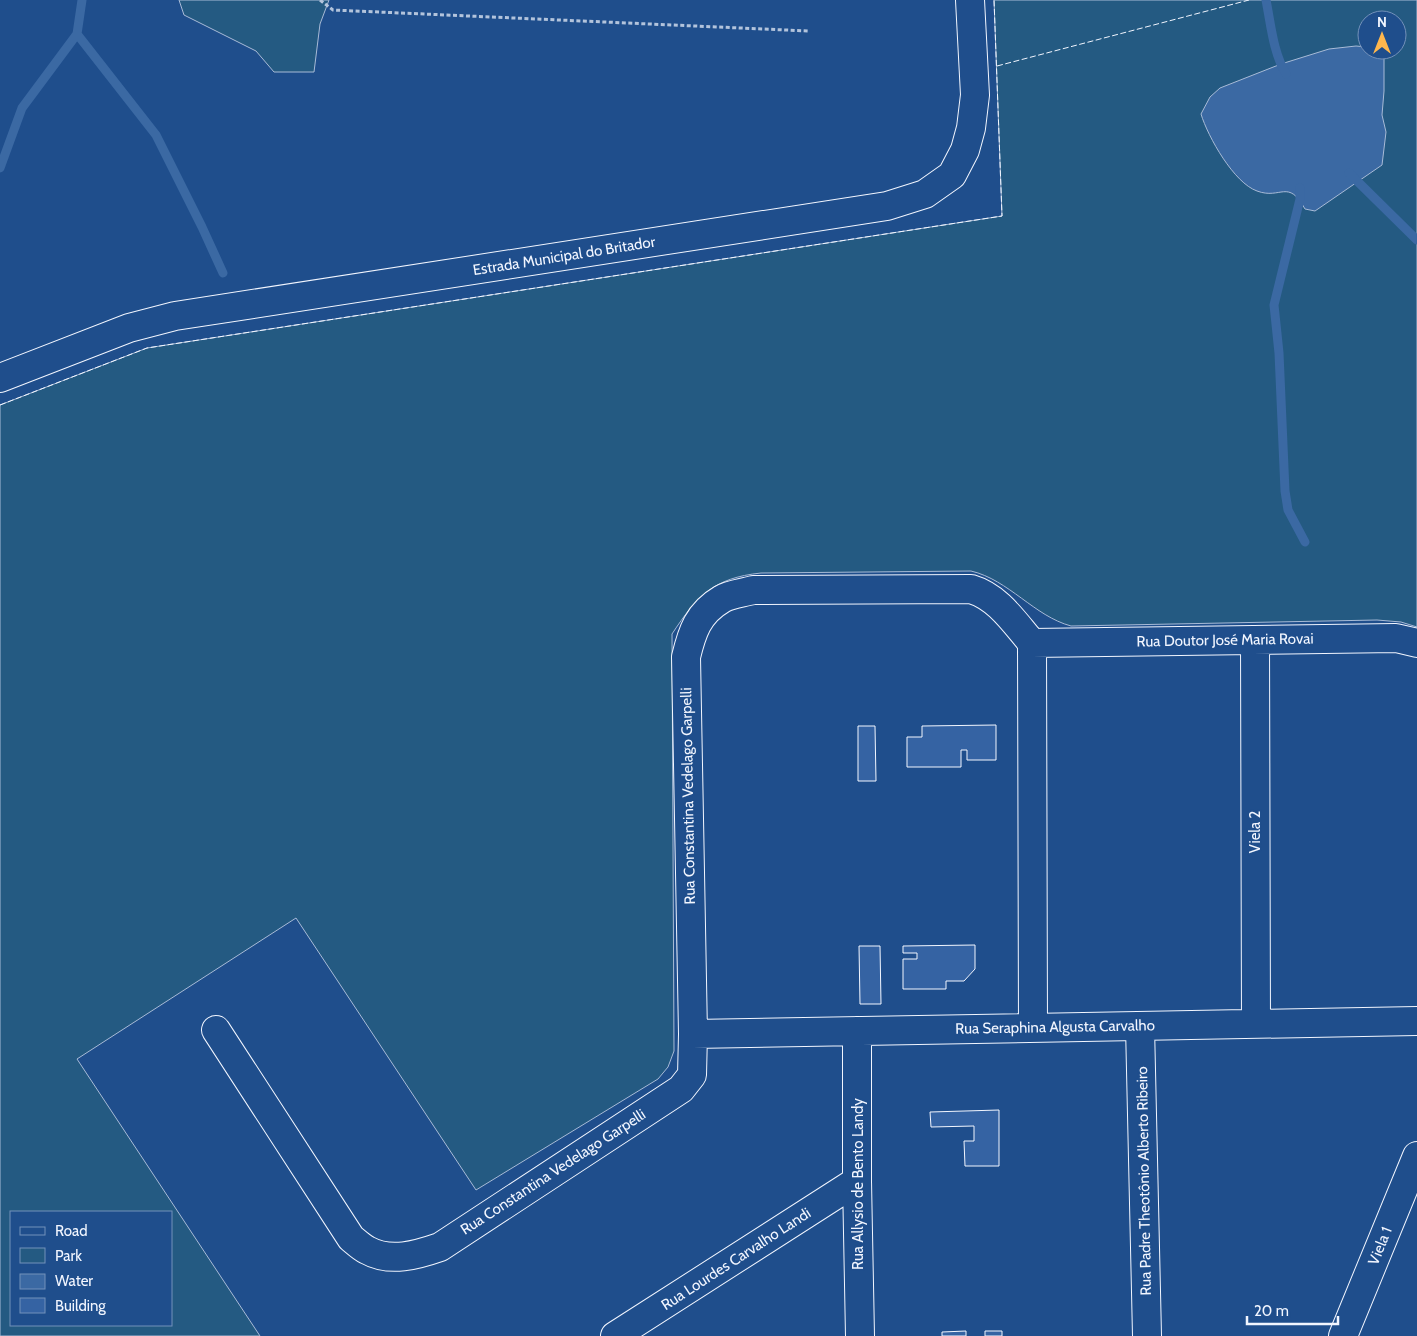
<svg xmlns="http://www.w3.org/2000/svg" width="1417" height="1336" font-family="Cabin,sans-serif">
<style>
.green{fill:#245a82;stroke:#a8bbd7;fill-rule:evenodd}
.water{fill:#3b69a3;stroke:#a8bbd7}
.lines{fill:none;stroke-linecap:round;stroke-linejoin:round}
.stream{stroke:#3b69a3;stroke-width:9}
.building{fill:#3563a3;stroke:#f2f6ff}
.minor-casing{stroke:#f2f6ff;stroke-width:30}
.path{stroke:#b3c4dc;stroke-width:3;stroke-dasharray:4 2.5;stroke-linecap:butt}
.minor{stroke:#1f4e8c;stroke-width:28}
.fence{stroke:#f2f6ff;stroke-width:1;stroke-dasharray:6 2.5;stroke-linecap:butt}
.labels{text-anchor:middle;stroke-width:4;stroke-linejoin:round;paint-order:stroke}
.street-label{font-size:15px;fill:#f2f6ff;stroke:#1f4e8c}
</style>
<rect width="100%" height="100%" fill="#1f4e8c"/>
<!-- green -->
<path class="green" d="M179,0H329L320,24L314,72H274L256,51L184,15Z
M994,0H1417V627L1401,622L1377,620L1071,626C1034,616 1009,580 971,571L761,573C713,578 697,596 672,634L674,1051L668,1067L658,1079L476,1190L296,918L77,1059L260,1336H0V405L147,348L1002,216ZM1367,20H1397V50H1367ZM11,1212H171V1325H11Z"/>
<!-- water -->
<path class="water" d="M1356,46L1367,47V50H1380L1384,56V91L1382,115L1386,132L1382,165L1315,211L1305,209C1288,178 1281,200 1257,191C1234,183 1208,137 1201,114L1210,97L1220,88L1281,64L1329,49Z"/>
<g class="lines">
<!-- stream -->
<path class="stream" d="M1266,0C1271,25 1273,52 1286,74
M77,34L156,135L202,227L223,273
M0,168L22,108L77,34L82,0
M1349,173L1417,240
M1300,188V199L1274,305L1279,353L1285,491L1288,510L1305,542"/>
</g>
<!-- building -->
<path class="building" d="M996,725V760H967V750H961V767H907V737H922V726Z
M858,726H875L876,781H858Z
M975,945V969L964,981H946V989H903V959H917V953H903V946Z
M859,946H880L881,1004H860Z
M999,1110V1166H965L964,1141H974V1126L931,1127L930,1112Z
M966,1331V1336H942V1332Z
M985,1331H1002V1336H985Z"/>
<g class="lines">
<!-- minor casing -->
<g class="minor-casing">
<path id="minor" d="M0,378L129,328L175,316L887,206L925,194L952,175L965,150L971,128L975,95L970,0
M1255,640L1256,1023
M1032,643L1396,638L1417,643
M1140,1026L1147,1336
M216,1030L351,1238C356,1242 361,1247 367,1250C390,1263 417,1255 440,1247L681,1089L692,1075L693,1034L686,657C692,632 698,613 722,599C730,594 743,593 753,590L971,589C998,597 1014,622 1032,643L1033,1028
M857,1031V1181L860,1336
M693,1034L1417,1021
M615,1336L857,1181
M1343,1336L1417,1156"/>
</g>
<!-- path -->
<path class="path" d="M320,0L333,10L808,31"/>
<!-- minor -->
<use href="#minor" class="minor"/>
<!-- fence -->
<path class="fence" d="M997,66L1249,0
M0,405L147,348L1002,216L994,0"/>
</g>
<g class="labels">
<!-- street labels -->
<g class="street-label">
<text transform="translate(564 256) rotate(-9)" y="5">Estrada Municipal do Britador</text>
<text transform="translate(1225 640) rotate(-1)" y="5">Rua Doutor José Maria Rovai</text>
<text transform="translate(688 796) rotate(-91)" y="5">Rua Constantina Vedelago Garpelli</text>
<text transform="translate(1255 832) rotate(-90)" y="5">Viela 2</text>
<text transform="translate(1055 1027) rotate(-1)" y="5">Rua Seraphina Algusta Carvalho</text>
<text transform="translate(553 1172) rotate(-33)" y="5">Rua Constantina Vedelago Garpelli</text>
<text transform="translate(1144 1181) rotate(-91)" y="5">Rua Padre Theotônio Alberto Ribeiro</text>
<text transform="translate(858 1184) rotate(-90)" y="5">Rua Allysio de Bento Landy</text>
<text transform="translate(1380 1246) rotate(-68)" y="5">Viela 1</text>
<text transform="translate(736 1259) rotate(-33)" y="5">Rua Lourdes Carvalho Landi</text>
</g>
</g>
<!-- legend -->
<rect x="10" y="1211" width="162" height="115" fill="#1f4e8c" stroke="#7391ba"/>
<rect x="20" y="1227" width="25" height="8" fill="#1f4e8c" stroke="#7391ba"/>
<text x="55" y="1236" font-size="15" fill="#f2f6ff">Road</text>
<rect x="20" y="1248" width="25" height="15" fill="#245a82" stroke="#7391ba"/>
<text x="55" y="1261" font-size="15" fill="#f2f6ff">Park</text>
<rect x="20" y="1274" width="25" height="15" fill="#3b69a3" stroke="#7391ba"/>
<text x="55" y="1286" font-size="15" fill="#f2f6ff">Water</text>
<rect x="20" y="1298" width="25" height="15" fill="#3563a3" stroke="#7391ba"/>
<text x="55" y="1311" font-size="15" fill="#f2f6ff">Building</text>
<!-- north arrow -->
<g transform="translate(1382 35)"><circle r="24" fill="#1f4e8c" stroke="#7391ba"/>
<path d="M0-4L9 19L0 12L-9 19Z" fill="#ffb74d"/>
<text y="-8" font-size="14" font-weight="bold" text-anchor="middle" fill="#f2f6ff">N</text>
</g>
<!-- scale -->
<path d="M1247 1316v8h91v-8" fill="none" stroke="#f2f6ff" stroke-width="2.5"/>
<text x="1254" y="1316" font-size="15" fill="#f2f6ff" stroke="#1f4e8c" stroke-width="4" paint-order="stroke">20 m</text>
</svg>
